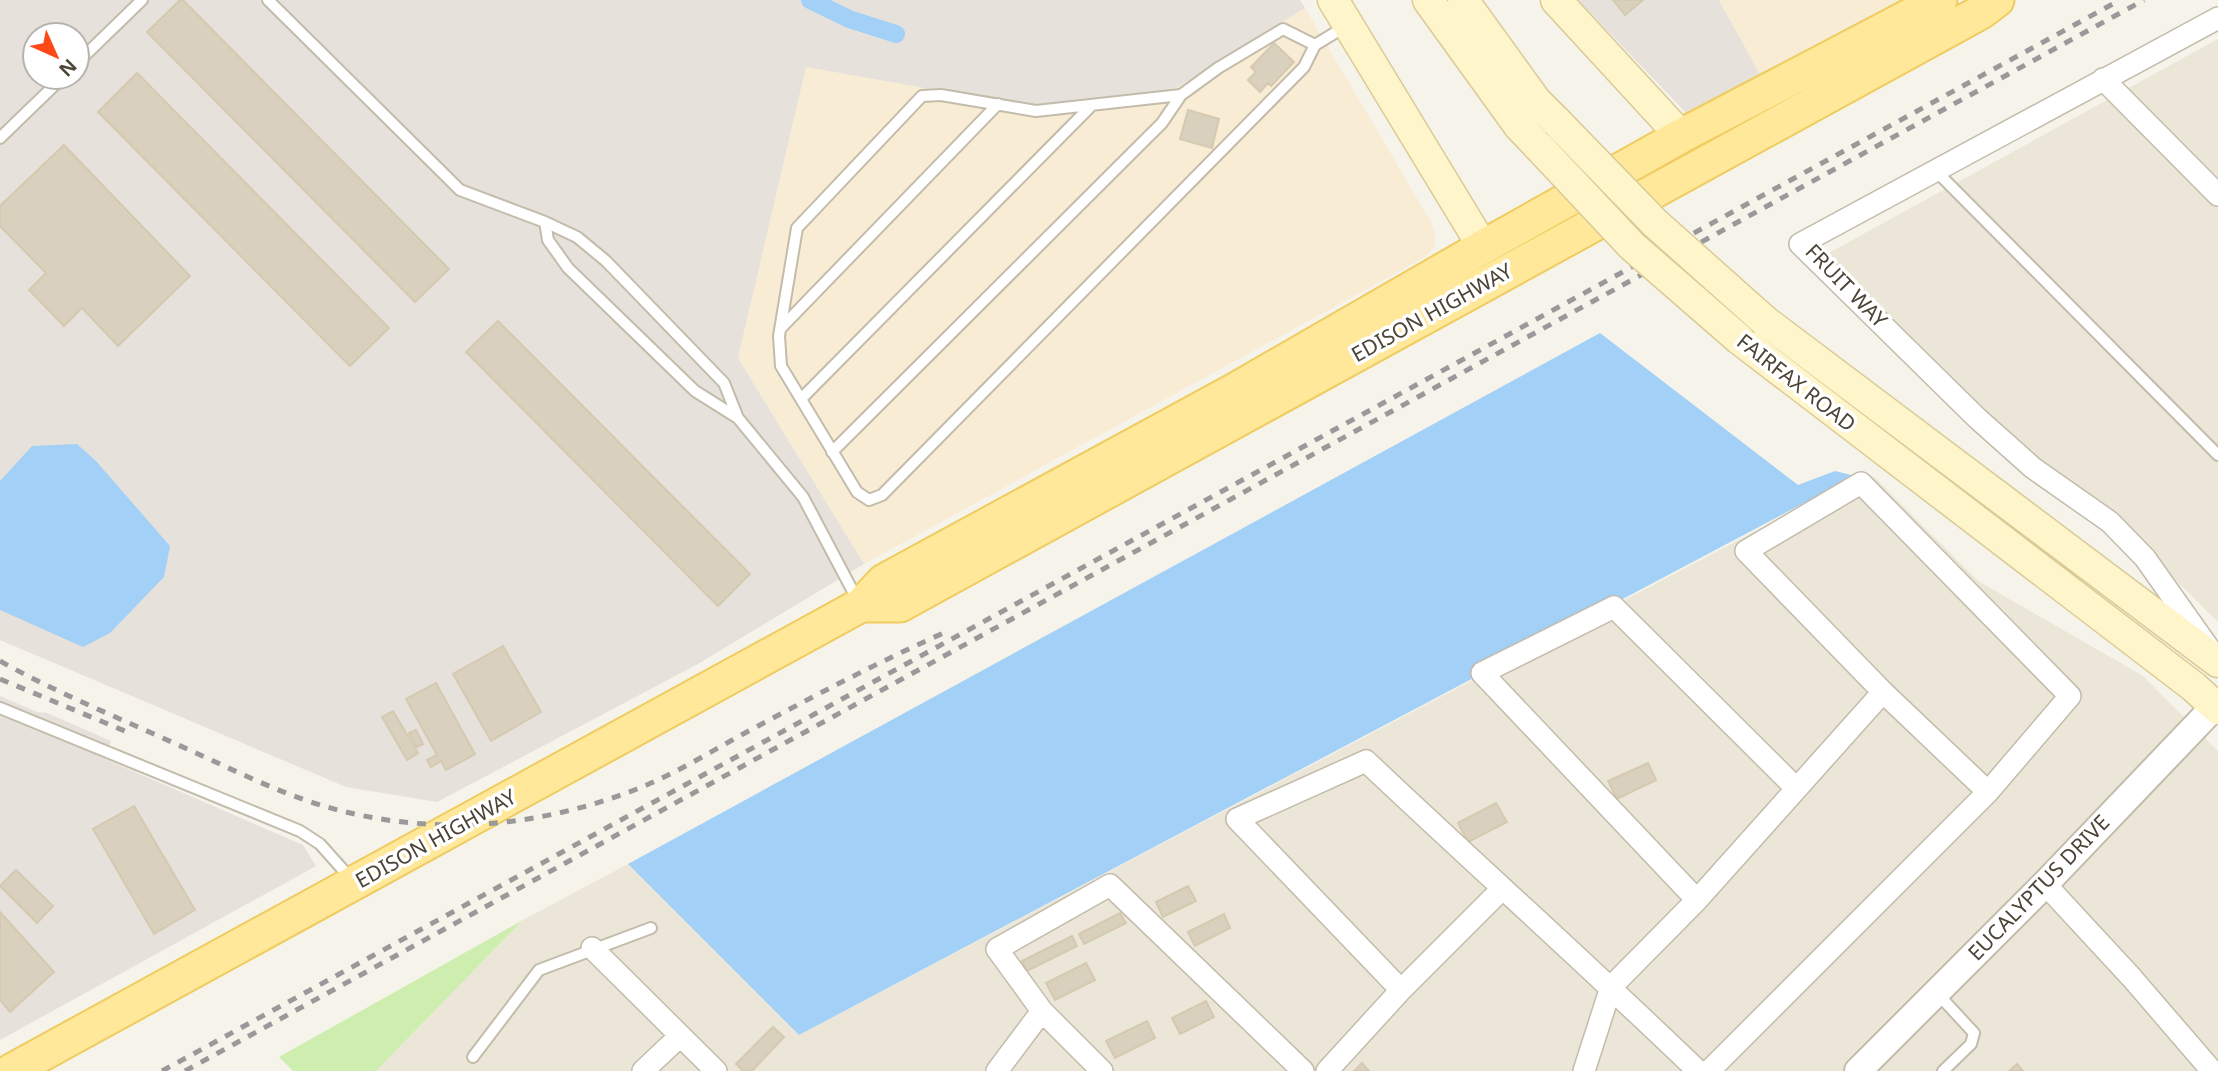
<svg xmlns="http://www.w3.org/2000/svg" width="2218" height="1071" font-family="'Noto Sans',sans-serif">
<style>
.residential{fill:#ebe6d7}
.commercial{fill:#f9ecd4}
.industrial{fill:#e6e2db;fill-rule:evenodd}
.green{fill:#ceeeaf}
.water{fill:#a2d0f7}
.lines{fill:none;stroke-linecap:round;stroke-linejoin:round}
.canal{stroke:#a2d0f7;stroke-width:18}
.building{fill:#d9d0be;stroke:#d5c9b0;stroke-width:2}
.service-casing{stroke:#c3bcab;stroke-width:14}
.minor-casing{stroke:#c3bcab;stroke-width:24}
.tertiary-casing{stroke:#c3bcab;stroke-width:30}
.secondary-casing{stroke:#dacb96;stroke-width:33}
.primary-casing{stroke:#efcc5f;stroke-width:37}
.service{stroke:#fff;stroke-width:10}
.minor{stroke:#fff;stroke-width:21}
.tertiary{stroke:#fff;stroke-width:26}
.secondary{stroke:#fff5cb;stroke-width:30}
.primary{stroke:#ffe89a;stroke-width:33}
.rail{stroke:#999;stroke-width:5;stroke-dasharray:9 9;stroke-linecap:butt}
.secondary-bridge-casing{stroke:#dacb96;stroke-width:33;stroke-linecap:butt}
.secondary-bridge{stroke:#fff5cb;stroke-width:30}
.labels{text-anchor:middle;stroke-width:7;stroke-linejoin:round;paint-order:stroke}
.street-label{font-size:21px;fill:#4b4437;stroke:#fff}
</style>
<rect width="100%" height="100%" fill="#f6f3ea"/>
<!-- residential -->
<path class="residential" d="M2218,39V622L2129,534L2011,439L1827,254Z
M1862,475L1874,477L1978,581L2143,676L2218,751V1071H376L523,920L628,864L799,1035Z"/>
<!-- commercial -->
<path class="commercial" d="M1719,0H1904L1762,78Z
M1305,8L1431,222L1435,234V246L1427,256L864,564L738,358L806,67L1036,108L1170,92Z"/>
<!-- industrial -->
<path class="industrial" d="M0,0H1300L1305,8L1170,92L1036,108L806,67L738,358L864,564L698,664L437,802L346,787L0,640ZM35,35H77V77H35Z
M1578,0H1719L1762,78L1691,118Z
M0,696L37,712L47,713L111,741L105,759L303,845L316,866L0,1040Z"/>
<!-- green -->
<path class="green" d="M523,920L376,1071H293L279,1057Z"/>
<!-- water -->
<path class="water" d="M1600,333L1798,485L1835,471L1855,476L799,1035L628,864Z
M77,444L96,461L170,546L164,577L110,633L83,647L0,610V481L32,446Z"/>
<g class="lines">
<!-- canal -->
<path class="canal" d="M810,0L849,19L896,34"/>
</g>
<!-- building -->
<path class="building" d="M180,0H183L449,269L415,302L147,32Z
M1613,0H1643L1625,15Z
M1274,43L1294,62L1271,86L1268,83L1260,92L1248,80L1256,72L1251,67Z
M137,73L389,328L350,366L98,112Z
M1188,110L1219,119L1212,148L1180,139Z
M64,145L190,276L118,346L82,308L64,326L29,290L46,273L0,226V206Z
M498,321L750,574L718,606L466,352Z
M503,646L541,712L491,741L453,674Z
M436,683L475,754L446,770L441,761L431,767L427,760L437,755L406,699Z
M393,711L418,753L407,760L382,717Z
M416,730L423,744L417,747L409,733Z
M1648,763L1656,780L1617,799L1608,781Z
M1496,803L1507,822L1468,842L1458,823Z
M134,806L195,910L154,934L93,829Z
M16,870L53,906L37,923L0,886Z
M1188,886L1196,901L1163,917L1156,902Z
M0,912L54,972L10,1012L0,1000Z
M1120,913L1126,923L1084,944L1079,934Z
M1224,914L1230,928L1195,946L1188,932Z
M1072,936L1077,946L1027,971L1022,961Z
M1086,963L1095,980L1055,1000L1046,983Z
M1206,1001L1214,1017L1180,1034L1172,1018Z
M1147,1021L1155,1038L1115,1058L1106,1041Z
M773,1027L784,1037L752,1071H743L736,1064Z
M1362,1063L1369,1071H1354Z
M2017,1064L2023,1071H2009Z"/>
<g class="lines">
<!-- service casing -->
<g class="service-casing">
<path id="service" d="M268,0L460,190L545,222
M1315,45L1283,29L1218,68L1181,95L1036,111L941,95L922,96L797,228L779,336L781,366L857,492L869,500L882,495L1304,67L1315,45L1346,26
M77,63L142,0
M0,138L63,77
M1935,170L2218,455
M781,328L998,104
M801,399L1092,105
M738,418L695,391L568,268L548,240L545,222L577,237L606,261L724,383L738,418L803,497L858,601
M832,452L1162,123L1181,95
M0,708L300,831L320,844L353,881
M1936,992L1974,1033L1971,1044L1943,1071
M473,1057L539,970L651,928"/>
</g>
<!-- minor casing -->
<g class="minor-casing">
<path id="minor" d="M2103,79L2218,195
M2208,647L2145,558L2110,522L2033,468L1977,418L1800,244L2218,18
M2045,884L2132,978L2212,1071
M1697,900L1482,673L1614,607L1796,788
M592,948L716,1071
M1401,990L1237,819L1366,761C1476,865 1589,966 1698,1071
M643,1071L680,1036
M997,1071L1042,1011
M1102,1071L1042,1011L997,949L1110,885L1303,1071
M1327,1071L1401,990L1502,889
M1584,1071L1611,987L1697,900L1883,692
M1709,1071L1988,792L2070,696L1861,483L1746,551L1883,692L1988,792"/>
</g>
<!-- tertiary casing -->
<g class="tertiary-casing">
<path id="tertiary" d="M1858,1071L2045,884L2215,706"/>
</g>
<!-- secondary casing -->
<g class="secondary-casing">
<path id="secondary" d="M1333,0L1483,247
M1428,0L1519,126L1539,147
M1463,0L1536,101L1557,122
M1556,0L1681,136
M1765,321L2218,662
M1739,339L2194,687L2218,709"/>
</g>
<!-- primary casing -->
<g class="primary-casing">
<path id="primary" d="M861,605H900L1981,12L1997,0
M11,1071L861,605L884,581L1235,390L1483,247L1681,136L1940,0"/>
</g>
<!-- service -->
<use href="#service" class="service"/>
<!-- minor -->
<use href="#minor" class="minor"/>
<!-- tertiary -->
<use href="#tertiary" class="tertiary"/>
<!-- secondary -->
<use href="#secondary" class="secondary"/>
<!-- primary -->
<use href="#primary" class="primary"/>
<!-- rail -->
<path class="rail" d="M0,661C57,693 117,717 176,744C226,766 275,792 327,807C432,837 537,828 637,789C675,774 710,752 745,733C812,697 878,662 948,631
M0,679L132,734
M162,1071L2120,0
M185,1071L2144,0"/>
<!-- secondary-bridge casing -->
<g class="secondary-bridge-casing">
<path id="secondary-bridge" d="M1557,122L1655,223L1765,321
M1539,147L1632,246L1739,339"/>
</g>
<!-- secondary-bridge -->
<use href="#secondary-bridge" class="secondary-bridge"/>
</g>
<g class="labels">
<!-- street labels -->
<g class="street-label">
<text transform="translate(1846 286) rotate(46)" y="7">FRUIT WAY</text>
<text transform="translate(1432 313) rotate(-29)" y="7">EDISON HIGHWAY</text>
<text transform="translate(1796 383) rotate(38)" y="7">FAIRFAX ROAD</text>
<text transform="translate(436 839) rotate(-29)" y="7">EDISON HIGHWAY</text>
<text transform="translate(2039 888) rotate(-46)" y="7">EUCALYPTUS DRIVE</text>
</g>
</g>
<!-- north arrow -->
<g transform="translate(56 56) rotate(135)"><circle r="33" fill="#ffffff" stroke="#b7b4af" stroke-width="2"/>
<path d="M0-5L12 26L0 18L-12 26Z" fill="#ff4818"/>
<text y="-10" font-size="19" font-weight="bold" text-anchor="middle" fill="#4b4437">N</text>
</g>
</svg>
